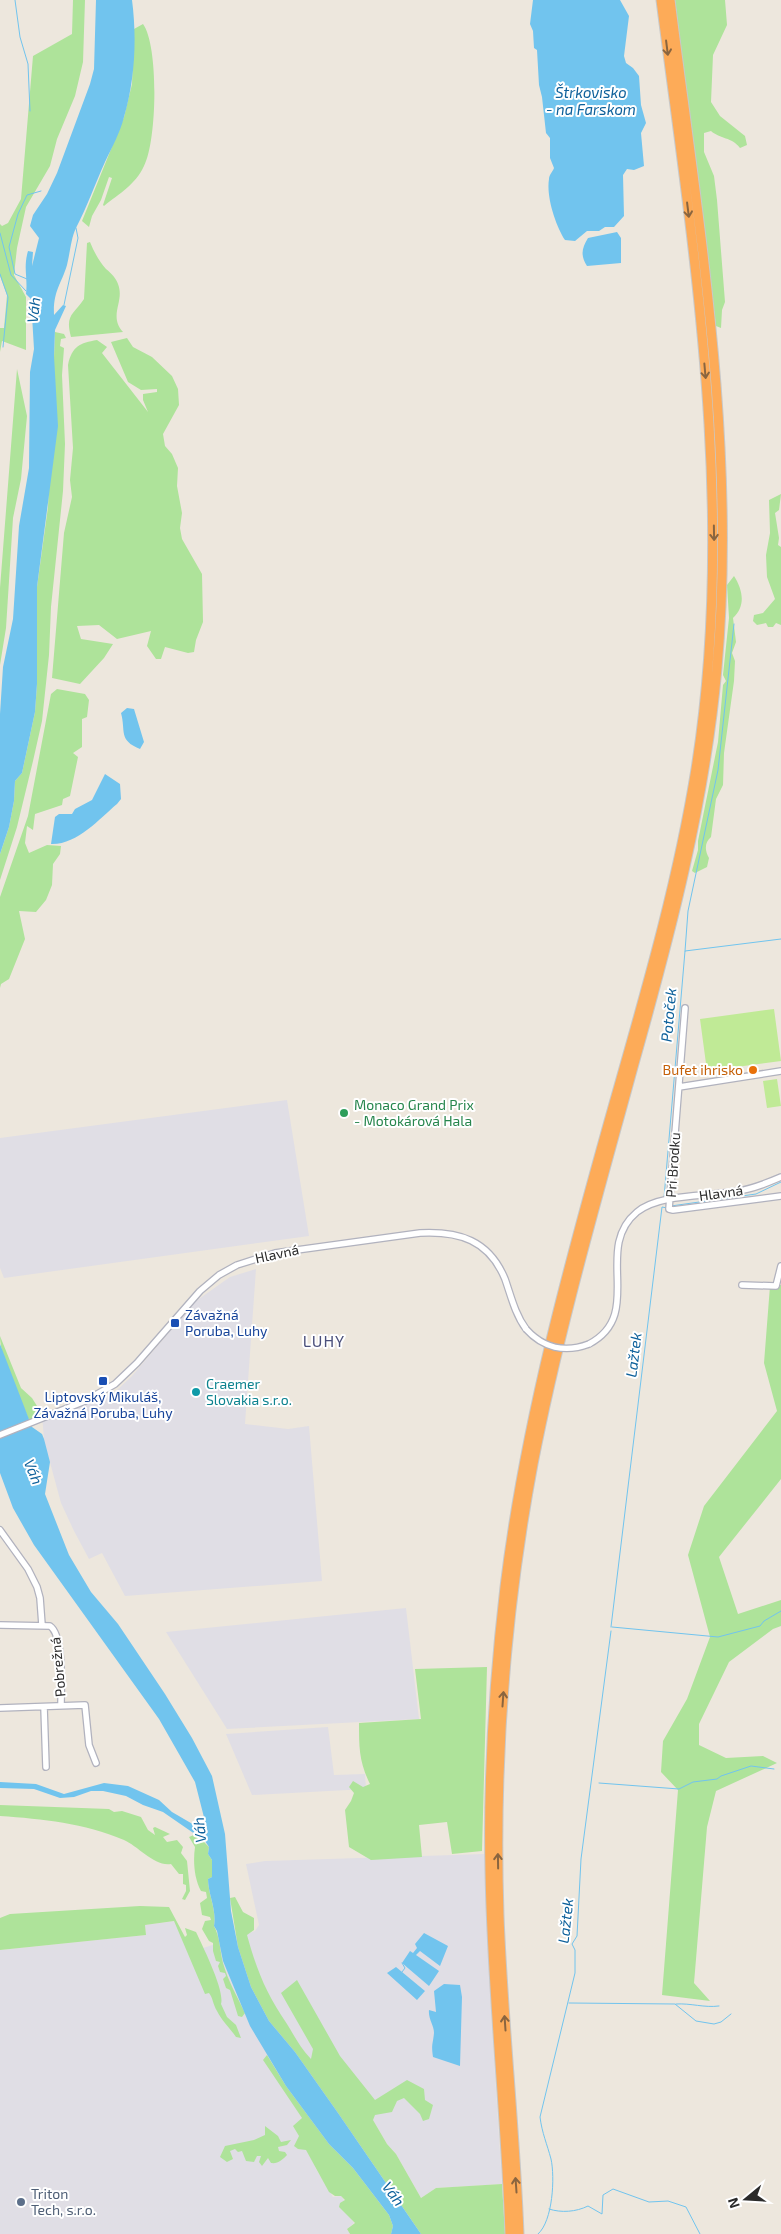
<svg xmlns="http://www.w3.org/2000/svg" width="781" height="2234" font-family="'Exo 2',sans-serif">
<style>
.industrial{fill:#e0dee5}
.green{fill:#aee39a}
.pitch{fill:#c0ea96}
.water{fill:#71c4ee}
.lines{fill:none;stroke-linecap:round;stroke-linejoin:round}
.stream{stroke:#71c4ee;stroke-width:1}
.minor-casing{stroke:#b1b2be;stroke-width:8}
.highway-casing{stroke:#c8c8c8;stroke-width:11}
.minor{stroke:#fff;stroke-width:5.5}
.highway{stroke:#fdab58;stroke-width:9}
.minor-bridge-casing{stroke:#b1b2be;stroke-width:8;stroke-linecap:butt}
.minor-bridge{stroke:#fff;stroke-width:5.5}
.oneway{stroke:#8a653f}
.food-dot{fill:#e8710a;stroke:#fff;stroke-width:2}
.leisure-dot{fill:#2e9e5b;stroke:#fff;stroke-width:2}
.transit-dot{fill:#1a4fb4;stroke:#fff;stroke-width:2}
.culture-dot{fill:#0f9aa8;stroke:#fff;stroke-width:2}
.service-dot{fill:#5c6f8a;stroke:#fff;stroke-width:2}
.labels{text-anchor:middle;stroke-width:4;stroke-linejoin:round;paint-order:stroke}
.food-label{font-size:14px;fill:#c56008;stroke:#fff;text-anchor:end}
.leisure-label{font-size:14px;fill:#27864d;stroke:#fff;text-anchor:start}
.street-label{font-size:14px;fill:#2b2b2b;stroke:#fff}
.transit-label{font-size:14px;fill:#164399;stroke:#fff;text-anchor:start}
.culture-label{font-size:14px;fill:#0d838f;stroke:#fff;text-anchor:start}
.service-label{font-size:14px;fill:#4e5e75;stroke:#fff;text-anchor:start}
.water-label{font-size:15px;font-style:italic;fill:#0e619b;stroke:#fff}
.quarter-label{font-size:16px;letter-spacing:1px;fill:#4b507b;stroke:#fff}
</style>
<rect width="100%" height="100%" fill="#ede7dd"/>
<!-- industrial -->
<path class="industrial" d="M287,1100L309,1236L4,1278L0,1268V1138Z
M256,1269L245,1424L288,1429L309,1426L322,1581L125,1596L102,1553L89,1559L74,1531L61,1503L48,1455L37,1441L44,1439L42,1414L114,1393L132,1376L196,1301L230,1277Z
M406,1608L419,1719L227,1729L166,1632Z
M328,1727L334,1775L365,1774L366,1789L252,1795L226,1734Z
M485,1854L491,2012L502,2184L436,2188L421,2198L396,2154L387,2144L373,2120L315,2167L333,2197L341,2196L346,2203L342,2206L354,2223L347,2229L350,2234H0V1950L146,1935L145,1925L175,1921L188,1953L255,1931L259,1925L246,1864L265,1861Z"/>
<!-- green -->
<path class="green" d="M73,0H85L83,62L75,96L57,139L50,166L26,207L17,248L14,275L26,297V350L2,341L0,352V328H4L7,295L0,276V224L2,226L8,223L21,199L33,56L72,34Z
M675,0H725L727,25L713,55L711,102L720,116L745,136L747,145L740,148C732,137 720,139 711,131L704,133V152L714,176L717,200L725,302L722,310L721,328L716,326Z
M143,24C159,46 157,141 144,166C135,185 120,193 104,206L103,205L112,178L109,177L101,200L92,216L89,227L82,221L124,117L132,84L134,29Z
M90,242C94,252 99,261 106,269C111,273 116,278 118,284C125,302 108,315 123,332L71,337C65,315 73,315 84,299L87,243Z
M55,332L64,334L66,338L61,339L60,346L64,348L62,375L65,444L63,491L51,607L49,655L42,721L33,761L17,827L0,880V854L9,827L14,801L15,781L22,773L35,712L37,684V587L48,507Z
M127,338L133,347L152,357L172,376L178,389L179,405L163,434L165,446L172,454L178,468L177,486L182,513L180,528L182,539L202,574L203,622L196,640L194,652L188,653L165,647L161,659H156L147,646L151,631L117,639L99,625L77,626L81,639L113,644L104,658L80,684L52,678L64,533L72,497L70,480L73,448L68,365C72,346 80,343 97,340L107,347L102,353L148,412L143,400V394L157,392V389L141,390L128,382L111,342Z
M17,369L27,416L21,479L13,518L6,628L0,665V588Z
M781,494L779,510L775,513L779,538L778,545L781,547V625L776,623L773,627H768L766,623L757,625L753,621L754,615L763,613L775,599L767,577L766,555L770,533L769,500Z
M734,576C743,590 746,606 733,618L736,642L732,653L735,661L734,681L724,753L723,785L716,799L711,837C704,843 705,851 709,858L707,867L695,873L692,871L698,850V841L718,742L723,685L726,681L723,675L729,618L727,585Z
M57,689L85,694L89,700L87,717L82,719V747L73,753L78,757L70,796L63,799L62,805L35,814L33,830L27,826L25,843L29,853L47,845L61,846L60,854L53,864L52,885L46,900L36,912L19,911L25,939L9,979L1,984L0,988V897L28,816L51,694Z
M781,1285V1479L719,1557L738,1614L781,1600V1626L773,1629L729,1662L699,1724V1745L726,1758L763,1756L777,1763L716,1791L707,1827L694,1983L710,2001L662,1995L678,1790L661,1772L663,1741L687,1699L710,1637L688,1555L704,1506L777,1411L764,1363L770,1286Z
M0,1336L21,1388L32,1398L42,1414L29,1420C20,1396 0,1361 0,1336Z
M487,1667L482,1851L452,1854L447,1822L419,1825L422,1857L371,1860L349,1847L345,1810L351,1801L354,1793L349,1787L353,1781L363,1787L370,1784C359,1762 359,1747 359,1723L421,1719L415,1669Z
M0,1805L109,1809L114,1812L122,1811L141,1817L148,1830L155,1835L153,1828L155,1827L170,1834L163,1837L167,1842L177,1840L183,1847L181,1853L187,1861L190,1891L185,1900L182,1899L186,1891V1885L183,1884V1874H179L171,1864C155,1867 138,1846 124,1840C84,1823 43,1819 0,1816Z
M196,1834L209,1847L208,1854L212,1860V1877L208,1879C208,1894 217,1911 214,1926C220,1937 220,1951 223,1963C228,1981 237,1996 245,2013L242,2017L238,2016L230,1990L226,1988L223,1979L226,1976L225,1973L220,1972L218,1966L220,1962L216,1961L213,1951V1943L209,1941L202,1929L205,1921L211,1920L210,1917L202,1915L200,1903L207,1898L206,1892L201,1891C194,1878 193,1861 195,1847L189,1837Z
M235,1897L243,1912L254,1918V1930L247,1935C257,1971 266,1993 287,2024C295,2037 301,2049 311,2059L313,2049L281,1993L297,1980L340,2056L375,2100L407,2080L424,2089L425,2100L433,2105L429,2119L423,2121L420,2114L404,2098L397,2101L392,2112L375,2115L373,2120L387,2144L396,2154L421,2198L436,2188L502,2184L505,2234H421L338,2113L295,2052L269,2021L251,1987L238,1947L230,1898Z
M140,1906L169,1907L185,1937L187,1935L185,1928L196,1932C203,1947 225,1991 221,2004L227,2017L236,2025L241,2038L236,2037C230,2028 222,2021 217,2011C213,2005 213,1998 209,1993L205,1994L174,1921L145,1925L146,1935L0,1950V1918L10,1914Z
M267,2055L286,2086L329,2144L353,2168L389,2215L393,2226L391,2234H350L347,2229L355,2223L339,2207L340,2203L345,2200L341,2196H335L329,2192L306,2150L298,2149L294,2146L299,2136L293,2126L302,2118L263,2060Z
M265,2126L278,2136L281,2142L291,2140L287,2145L278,2147L279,2151L285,2152L287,2155C282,2160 278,2164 271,2163L268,2158L262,2166L259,2162L261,2156H257L254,2162L246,2161L242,2151L238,2152L235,2149L230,2151L233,2159L227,2162L220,2157L225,2146L254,2140L265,2135Z"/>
<!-- pitch -->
<path class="pitch" d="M774,1009L781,1061L707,1071L700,1019Z
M777,1079L781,1106L767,1108L763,1081Z"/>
<!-- water -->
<path class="water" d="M96,0H132C137,38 135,80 124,117C120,133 112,147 105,162C95,184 87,207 76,228C71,238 70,253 67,265C61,285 53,291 54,315L63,305L66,306L55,330L54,356L58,426L37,587V684L35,712L22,773L15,781L14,801L9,827L0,854V714L3,667L13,619L19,526L29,468L30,372L34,349L31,299L26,294C28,278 23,268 28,251L33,252L32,266L39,238L30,226L33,215L47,194L57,173L90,84L94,69Z
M533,0H620L629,16L624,56L626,63L633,68L639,76L641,105L646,123L641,133L644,166L634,170L627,169L623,175L624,216L614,227H605L599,231H587L575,241L565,240C556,226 546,197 549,179C549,175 553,171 554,168L550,158V138L546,133L542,97L539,85L537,50L534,48L533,31L530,24Z
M617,232L621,238V263L587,266C580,255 582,248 588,238Z
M127,708L134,709L144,742L140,749C118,740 126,731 121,713Z
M105,774L120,784L121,799L117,804C99,819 77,845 51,844L55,817L59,814H72L75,809L92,800Z
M0,1344L32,1427L42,1434L44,1439L50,1462L45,1494L69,1555L91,1592L118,1624L165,1694L192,1738L212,1776L225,1834L231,1911L238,1947L251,1987L269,2021L295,2052L338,2113L421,2234H391L393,2226L389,2215L353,2168L329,2144L286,2086L250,2026L223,1961L217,1931L214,1926C217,1910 208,1894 208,1879L212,1877V1860L208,1854L209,1847L205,1841L163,1812L143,1805L126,1796L103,1791H91L74,1797L60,1798L34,1789L0,1788V1782L36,1784L64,1794L104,1783L128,1786L159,1800L172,1812L208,1833L195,1782L159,1719L34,1545L13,1508L0,1473Z
M424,1933L448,1946L440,1966L420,1951L416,1955L439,1971L429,1986L402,1963L410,1951L413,1953L417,1948L415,1944Z
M396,1967L425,1991L417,2000L387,1973Z
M444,1984L460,1985L462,1997L460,2066L433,2057C431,2044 433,2044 434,2033C434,2025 428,2019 429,2010L436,2012L434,1991Z"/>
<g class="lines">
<!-- stream -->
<path class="stream" d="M15,0L20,37L28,64L30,111
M0,233L11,275L26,291
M0,274L8,297L3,347
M27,279L15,274L9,247L18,214L27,195L41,191
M64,305L78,238L76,228
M685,951L688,911L718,770L734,624
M664,1198L685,951L781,939
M671,1206L756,1194L781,1182
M611,1627L662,1207L667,1208
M612,1627L718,1637L760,1626L764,1621L781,1611
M599,1783L679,1789L693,1782L717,1779L721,1776L751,1766L774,1769
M402,1963L405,1968L402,1972
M569,2003L675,2004L696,2021L714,2024L721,2022L731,2014
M676,2004C691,2003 704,2008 719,2006
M549,2209C561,2213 576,2212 588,2206L602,2214L603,2195L613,2189L649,2202L668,2201L686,2207L700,2234
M538,2234C553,2221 555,2177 551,2159C547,2144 542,2133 540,2117L575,1973V1950L572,1944L577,1936L581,1859L611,1631"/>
<!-- minor casing -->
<g class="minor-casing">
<path id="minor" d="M685,1008L669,1209L673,1210L781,1196
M679,1087L781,1071
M742,1285L776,1286L781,1266
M589,1344C646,1314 592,1249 637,1212C660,1193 708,1197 738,1191C753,1189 767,1183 781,1177
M0,1435L85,1401L115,1384L137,1363L200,1291L219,1275L237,1265L275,1253L420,1233C459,1231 489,1240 505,1279C511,1296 515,1314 526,1329
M0,1530L28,1569L37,1587L40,1598L42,1625
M0,1625L50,1626C64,1635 61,1689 61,1706
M44,1707L46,1767
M0,1708L85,1705L89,1745L96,1763"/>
</g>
<!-- highway casing -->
<g class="highway-casing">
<path id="highway" d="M510,2234C506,2113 492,1992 490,1871C488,1776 494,1681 505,1587C525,1422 570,1260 615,1100C646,991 678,881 696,769C737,512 694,255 661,0
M519,2234C515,2128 503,2022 499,1916C494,1765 505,1613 533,1464C559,1330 597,1199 633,1067C670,936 705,804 717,668C737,445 698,221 670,0"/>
</g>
<!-- minor -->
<use href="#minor" class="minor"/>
<!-- highway -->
<use href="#highway" class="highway"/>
<!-- minor-bridge casing -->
<g class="minor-bridge-casing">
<path id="minor-bridge" d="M526,1329C543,1348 565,1353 589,1344"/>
</g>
<!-- minor-bridge -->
<use href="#minor-bridge" class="minor-bridge"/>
</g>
<!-- one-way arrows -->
<defs><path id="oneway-shaft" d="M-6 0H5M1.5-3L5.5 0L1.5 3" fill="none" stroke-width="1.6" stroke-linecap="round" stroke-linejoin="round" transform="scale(1.25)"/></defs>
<g class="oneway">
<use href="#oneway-shaft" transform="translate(667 48) rotate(83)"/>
<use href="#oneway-shaft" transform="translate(688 210) rotate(83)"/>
<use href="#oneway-shaft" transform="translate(705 371) rotate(85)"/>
<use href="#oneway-shaft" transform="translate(714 533) rotate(89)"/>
<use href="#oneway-shaft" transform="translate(503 1699) rotate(-86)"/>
<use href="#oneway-shaft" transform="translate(498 1861) rotate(-91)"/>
<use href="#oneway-shaft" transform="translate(505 2023) rotate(-94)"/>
<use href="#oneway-shaft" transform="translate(516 2185) rotate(-94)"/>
</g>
<!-- markers -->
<circle class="food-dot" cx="753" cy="1070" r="5"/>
<circle class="leisure-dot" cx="344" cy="1113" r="5"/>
<g class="transit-dot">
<rect x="170" y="1318" width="10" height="10" rx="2.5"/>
<rect x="98" y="1376" width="10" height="10" rx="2.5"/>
</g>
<circle class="culture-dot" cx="196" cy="1392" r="5"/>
<circle class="service-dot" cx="21" cy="2202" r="5"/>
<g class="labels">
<!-- food labels -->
<g class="food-label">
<text x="743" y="1075">Bufet ihrisko</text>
</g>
<!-- leisure labels -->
<g class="leisure-label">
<text x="354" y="1110">Monaco Grand Prix<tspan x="354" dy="16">- Motokárová Hala</tspan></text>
</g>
<!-- street labels -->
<g class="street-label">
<text transform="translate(673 1165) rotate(-86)" y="5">Pri Brodku</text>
<text transform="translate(721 1193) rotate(-8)" y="5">Hlavná</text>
<text transform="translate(277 1254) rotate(-12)" y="5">Hlavná</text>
<text transform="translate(58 1667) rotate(-95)" y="5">Pobrežná</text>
</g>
<!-- transit labels -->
<g class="transit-label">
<text x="185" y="1320">Závažná<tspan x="185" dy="16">Poruba, Luhy</tspan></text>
<text x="103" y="1402" text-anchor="middle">Liptovský Mikuláš,<tspan x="103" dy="16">Závažná Poruba, Luhy</tspan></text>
</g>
<!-- culture labels -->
<g class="culture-label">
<text x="206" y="1389">Craemer<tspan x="206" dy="16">Slovakia s.r.o.</tspan></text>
</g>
<!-- service labels -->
<g class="service-label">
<text x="31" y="2199">Triton<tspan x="31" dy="16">Tech, s.r.o.</tspan></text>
</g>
<!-- water labels -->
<g class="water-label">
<text x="591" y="98">Štrkovisko<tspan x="591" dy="17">- na Farskom</tspan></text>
<text transform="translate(34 310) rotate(-83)" y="5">Váh</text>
<text transform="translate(669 1015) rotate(-85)" y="5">Potoček</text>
<text transform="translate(634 1355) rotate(-83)" y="5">Lažtek</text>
<text transform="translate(33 1472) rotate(68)" y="5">Váh</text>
<text transform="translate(200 1830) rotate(-96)" y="5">Váh</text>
<text transform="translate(566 1921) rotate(-84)" y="5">Lažtek</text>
<text transform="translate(393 2194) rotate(53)" y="5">Váh</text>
</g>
<!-- quarter labels -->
<g class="quarter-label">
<text x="324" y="1347">LUHY</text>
</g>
</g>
<!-- north arrow -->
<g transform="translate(746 2199) rotate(252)" stroke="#ffffff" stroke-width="4" paint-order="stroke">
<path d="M0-4L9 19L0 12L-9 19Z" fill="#2b2b2b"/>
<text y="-8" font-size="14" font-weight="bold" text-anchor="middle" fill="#2b2b2b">N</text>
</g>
</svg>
